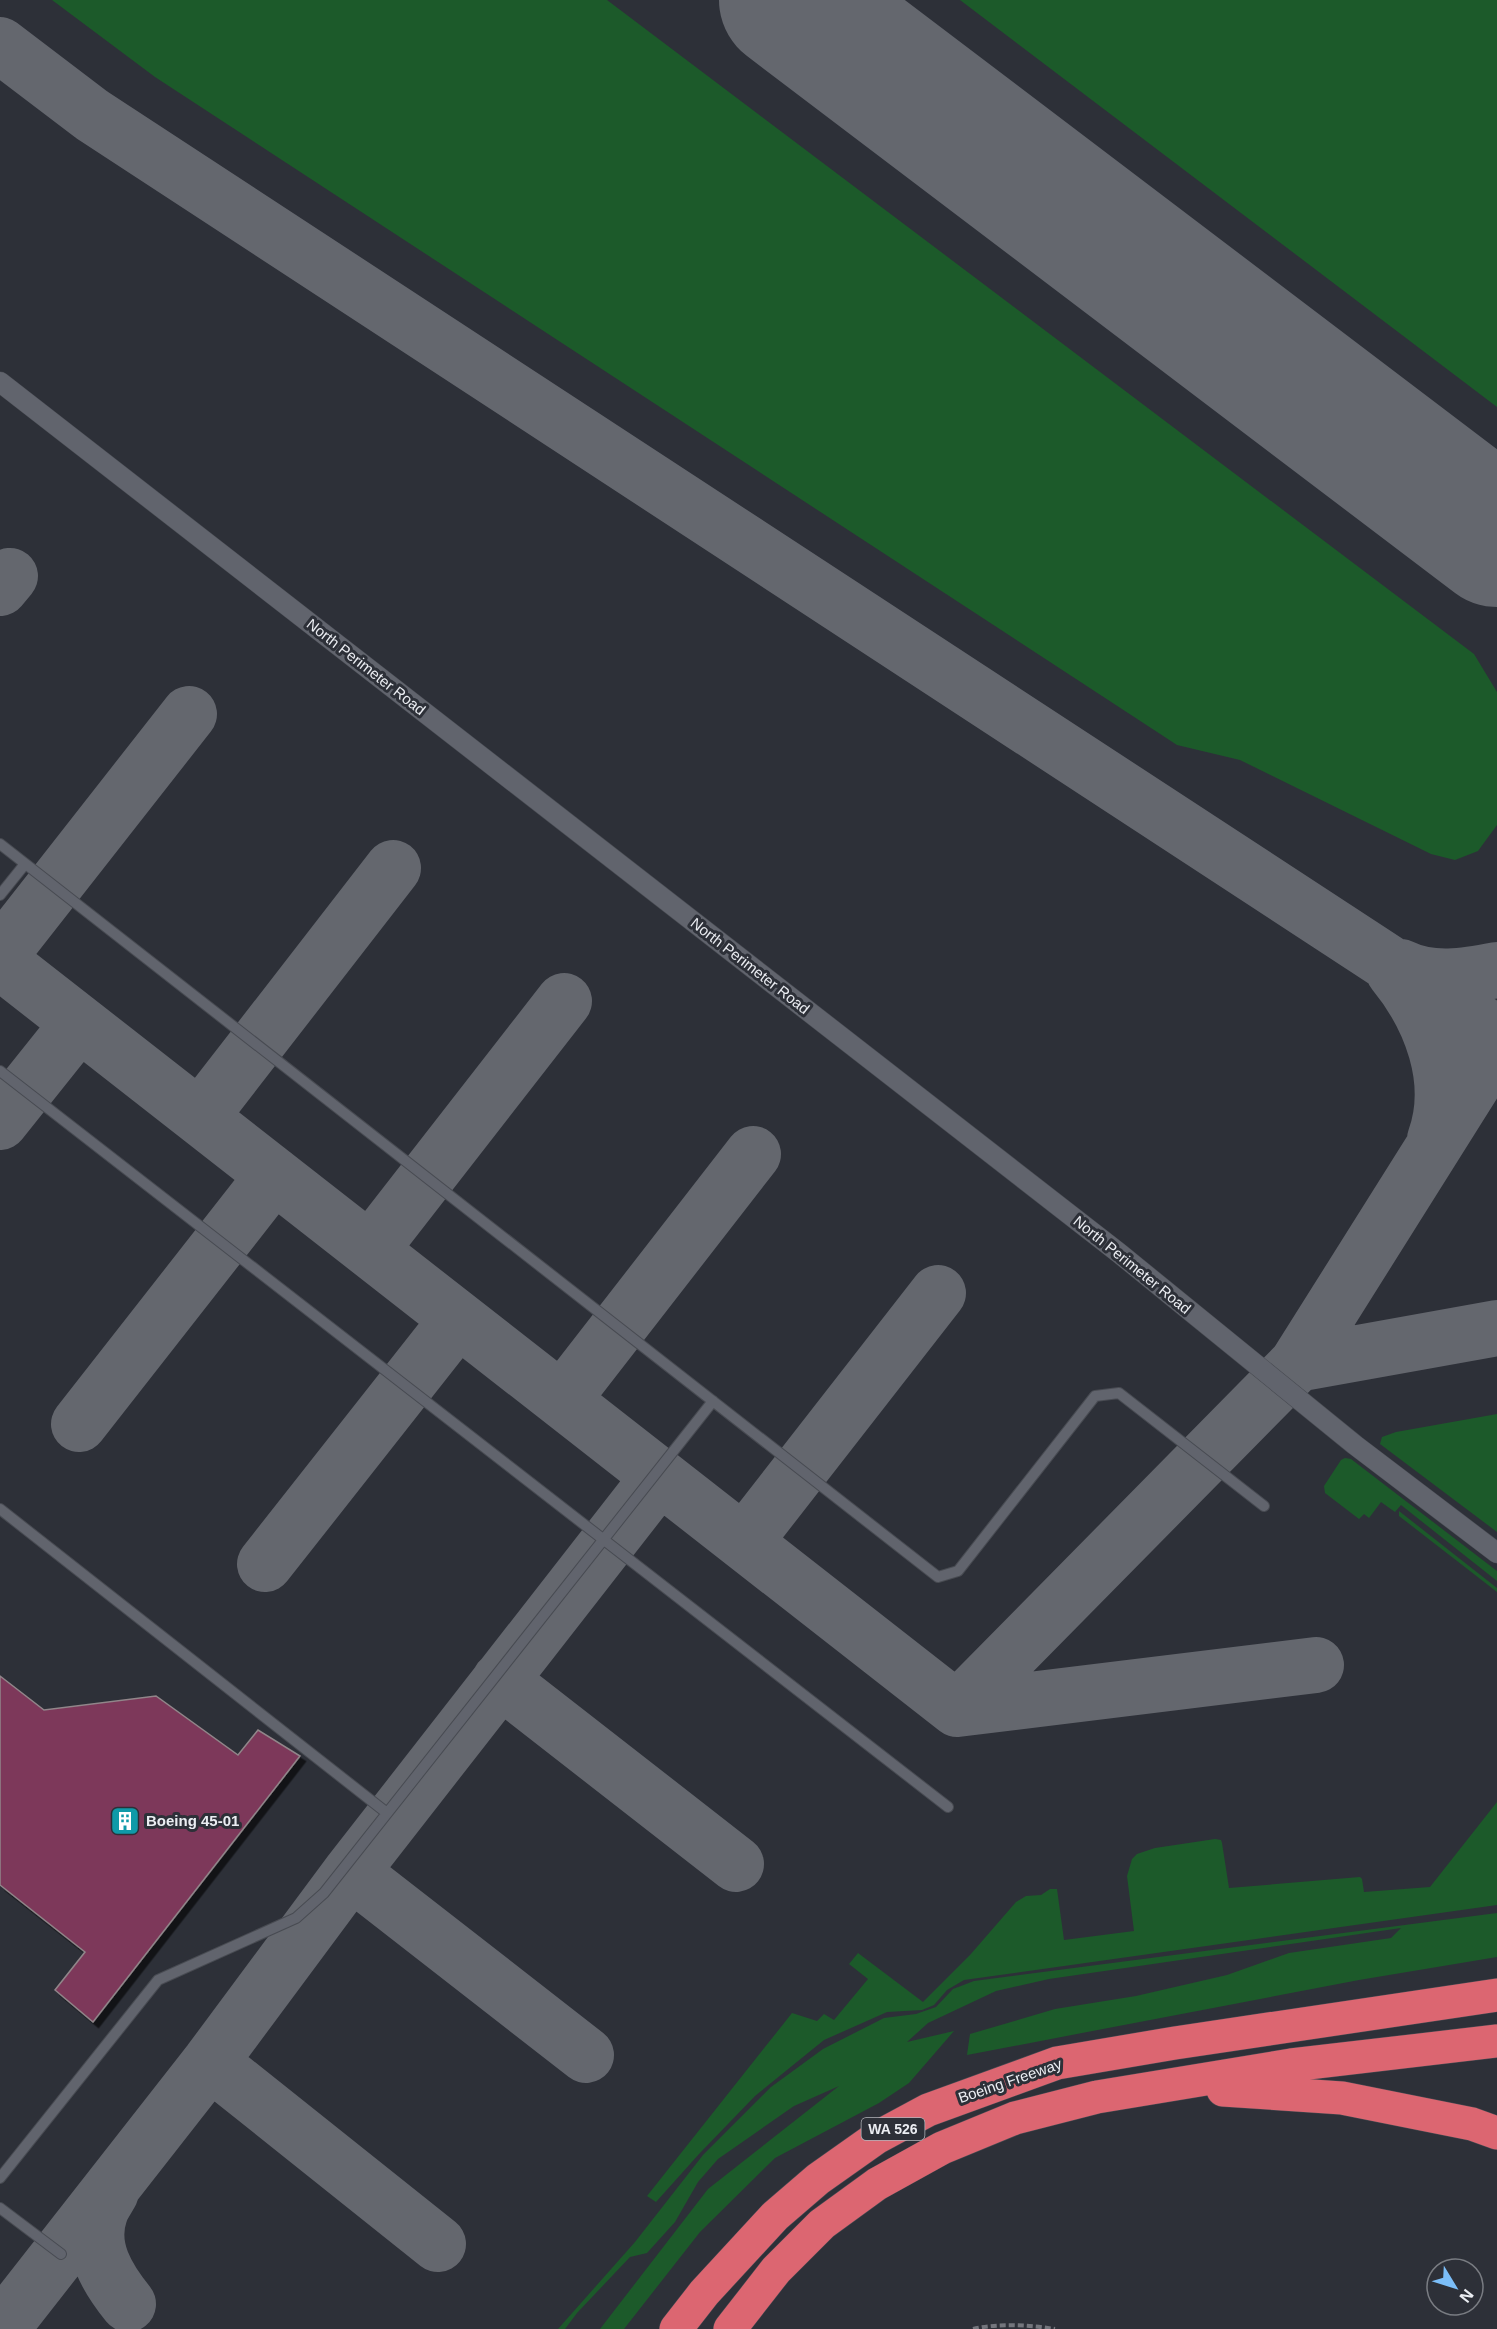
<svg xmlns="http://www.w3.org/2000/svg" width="1497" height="2329" font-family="Helvetica,sans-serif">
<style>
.green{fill:#1c5a2a}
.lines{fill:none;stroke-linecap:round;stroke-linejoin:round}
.taxiway{stroke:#64676e;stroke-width:56}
.runway{stroke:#64676e;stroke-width:140}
.building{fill:#7d395a;stroke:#91868a;stroke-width:1.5;filter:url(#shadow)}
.lane-casing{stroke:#484b52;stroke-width:12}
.street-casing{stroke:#484b52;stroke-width:21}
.highway-casing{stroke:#484b52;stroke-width:34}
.path{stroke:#74767d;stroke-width:4;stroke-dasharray:6 3;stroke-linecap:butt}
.lane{stroke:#61646d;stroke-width:10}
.street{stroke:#61646d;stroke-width:20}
.highway{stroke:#dc6671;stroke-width:33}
.labels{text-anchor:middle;stroke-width:6;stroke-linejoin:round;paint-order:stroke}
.shield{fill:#2d3038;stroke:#b2b4ba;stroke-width:1.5}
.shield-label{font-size:14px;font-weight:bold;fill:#ebedf2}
.street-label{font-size:15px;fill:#ebedf2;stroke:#2d3038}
.poi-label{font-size:15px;font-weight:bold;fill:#ebedf2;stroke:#2d3038;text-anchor:start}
</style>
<defs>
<filter id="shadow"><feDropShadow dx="5.5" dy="5.5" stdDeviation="0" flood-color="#0009"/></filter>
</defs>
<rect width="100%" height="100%" fill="#2d3038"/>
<!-- green -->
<path class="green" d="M52,0H607L1474,654L1497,692V825L1478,851L1455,860L1431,854L1240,760L1177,745L155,77Z
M960,0H1497V407Z
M1497,1414V1532L1380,1444L1382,1437L1396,1432Z
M1345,1458L1351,1459L1497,1571V1581L1401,1505L1395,1512L1381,1502L1369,1518L1364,1514L1359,1519L1325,1493L1324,1486L1341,1460Z
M1399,1511L1497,1588V1592L1399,1516Z
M1497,1802V1905L964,1980L947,1990L934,2005L922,2010L887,2012L824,2040L755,2096L699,2154L656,2202L647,2196L792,2013L817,2021L824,2014L834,2020L868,1979L849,1964L858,1953L923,2002L970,1955L1016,1902L1026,1896L1041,1895L1050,1889H1057L1064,1940L1134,1931L1127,1876L1132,1859L1137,1854L1155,1848L1215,1839L1221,1840L1222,1843L1229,1888L1360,1877L1362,1879L1364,1892L1430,1887Z
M1497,1913V1957L1359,1980L967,2055L970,2034L1055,2009L1136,1996L1227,1975L1289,1953L1391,1938L1401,1928L1049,1979L996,1991L928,2023L907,2042L954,2031L909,2083L879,2103L775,2158L700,2232L624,2329H600L708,2189L839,2086L794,2106L718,2159L698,2182L675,2222L647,2253L630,2257L577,2313L565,2329H558L635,2242L703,2155L771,2087L823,2049L884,2018L916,2014L936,2007L953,1989L974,1981Z"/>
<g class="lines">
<!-- taxiway -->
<path class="taxiway" d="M0,45L92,115L1497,1034
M0,588L10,576
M0,955L189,714
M0,961L957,1709L1297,1364L1497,1046
M1401,967C1431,982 1466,976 1497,970
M1394,972C1431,1017 1456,1081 1435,1139
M200,1117L393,868
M0,1122L79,1023
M371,1249L564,1001
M1297,1364L1497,1328
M562,1400L753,1154
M79,1424L274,1175
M744,1542L938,1293
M265,1564L458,1319
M500,1680L736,1864
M957,1709L1316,1665
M351,1872L586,2055
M210,2062L438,2244
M111,2192C108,2198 102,2206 100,2213C88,2247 107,2278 128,2304
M1,2329L210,2062L351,1872L652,1486"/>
<!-- runway -->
<path class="runway" d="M789,0L1497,537"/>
</g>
<!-- building -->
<path class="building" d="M0,1676L44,1710L156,1696L238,1755L258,1730L300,1756L93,2022L55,1990L85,1952L0,1885Z"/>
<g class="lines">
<!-- lane casing -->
<g class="lane-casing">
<path id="lane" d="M0,844L938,1577L958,1571L1095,1396L1119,1393L1264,1506
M0,895L25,864
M0,1071L948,1807
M0,1509L387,1813
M0,2178L158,1980L296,1918L324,1893L713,1401
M0,2208L61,2254"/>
</g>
<!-- street casing -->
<g class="street-casing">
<path id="street" d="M0,382L1119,1253L1355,1445L1497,1553"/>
</g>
<!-- highway casing -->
<g class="highway-casing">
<path id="highway" d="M1223,2090L1342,2098L1472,2124L1497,2133
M676,2329L704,2293L775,2216L818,2179L876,2138L928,2110L1057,2063L1175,2043L1497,1995
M730,2329L776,2270L822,2224L877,2184L942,2148L1015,2118L1097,2097L1291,2065L1497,2041"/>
</g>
<!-- path -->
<path class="path" d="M973,2329C999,2323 1029,2325 1055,2329"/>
<!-- lane -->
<use href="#lane" class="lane"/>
<!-- street -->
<use href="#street" class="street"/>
<!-- highway -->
<use href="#highway" class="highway"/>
</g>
<!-- icons -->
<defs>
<g id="building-square" transform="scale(1.5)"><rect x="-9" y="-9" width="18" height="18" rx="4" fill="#0f9aa8" stroke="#2d3038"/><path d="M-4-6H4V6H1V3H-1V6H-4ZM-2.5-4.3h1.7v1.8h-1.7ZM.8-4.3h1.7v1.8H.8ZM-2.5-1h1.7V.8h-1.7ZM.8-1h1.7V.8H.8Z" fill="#fff"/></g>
</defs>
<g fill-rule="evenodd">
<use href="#building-square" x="125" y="1821"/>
</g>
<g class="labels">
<!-- shield labels -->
<rect class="shield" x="861.5" y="2118" width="63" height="22" rx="4.5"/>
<g class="shield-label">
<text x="893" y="2134">WA 526</text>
</g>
<!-- street labels -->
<g class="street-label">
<text transform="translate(366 667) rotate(38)" y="5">North Perimeter Road</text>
<text transform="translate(750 966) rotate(38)" y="5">North Perimeter Road</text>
<text transform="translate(1132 1265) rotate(39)" y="5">North Perimeter Road</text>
<text transform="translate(1010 2081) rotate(-19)" y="5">Boeing Freeway</text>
</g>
<!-- poi labels -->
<g class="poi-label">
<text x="146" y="1826">Boeing 45-01</text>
</g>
</g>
<!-- north arrow -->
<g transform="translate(1455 2287) rotate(128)"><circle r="28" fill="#2d3038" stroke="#797c82" stroke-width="1.5"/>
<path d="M0-4.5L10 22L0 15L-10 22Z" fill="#7bbef8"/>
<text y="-9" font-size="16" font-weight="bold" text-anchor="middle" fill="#ebedf2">N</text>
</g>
</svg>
